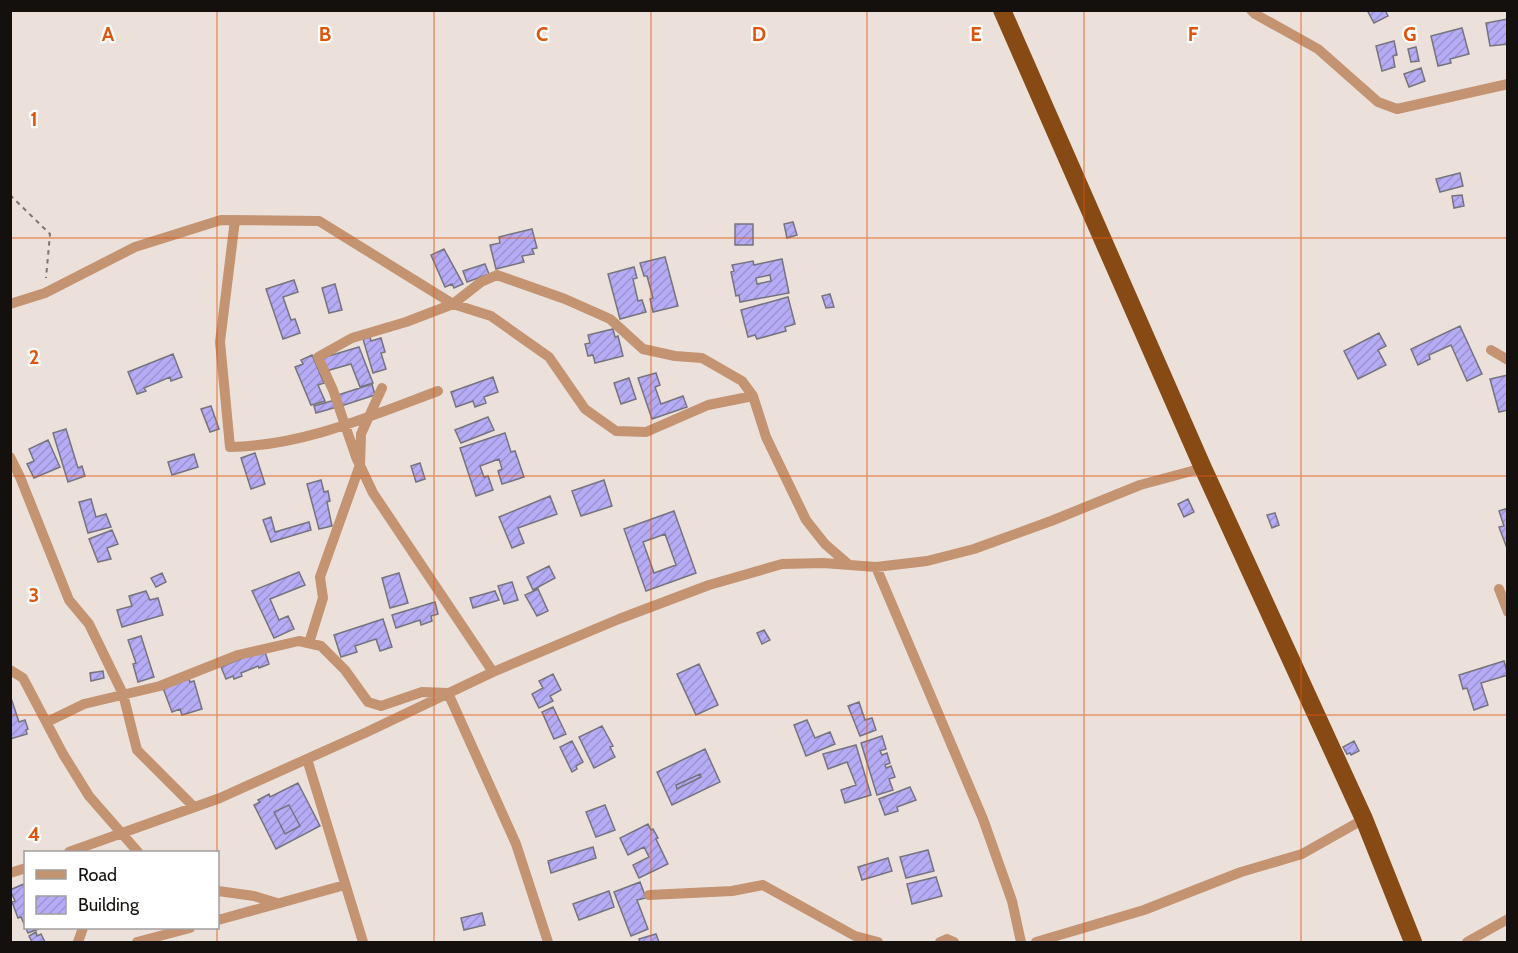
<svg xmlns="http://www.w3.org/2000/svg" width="1518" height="953" font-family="Cabin,sans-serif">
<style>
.building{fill:url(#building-hatch);stroke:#75747e;stroke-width:1.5;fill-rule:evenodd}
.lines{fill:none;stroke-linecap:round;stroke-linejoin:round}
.path{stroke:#7d7571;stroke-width:2;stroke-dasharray:4.5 4.5;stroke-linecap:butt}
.minor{stroke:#c39372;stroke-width:10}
.trunk{stroke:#884a14;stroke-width:18}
.grid{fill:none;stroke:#dd550c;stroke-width:1.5;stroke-opacity:0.55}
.grid-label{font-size:20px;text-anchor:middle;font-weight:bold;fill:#dd550c;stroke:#fff;stroke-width:4.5;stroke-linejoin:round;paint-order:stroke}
</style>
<defs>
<pattern id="building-hatch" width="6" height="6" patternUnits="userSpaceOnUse" patternTransform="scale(1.5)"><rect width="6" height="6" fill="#b6abf5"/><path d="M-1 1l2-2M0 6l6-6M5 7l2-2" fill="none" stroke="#9c92d1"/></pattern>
</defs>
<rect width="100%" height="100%" fill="#ece1da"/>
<!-- building -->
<path class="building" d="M1367,10H1385L1388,16L1374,23Z
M1508,19V44L1490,46L1486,23Z
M1462,28L1469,54L1450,59L1451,63L1438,66L1431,36Z
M1394,41L1397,55L1393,56L1395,67L1382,71L1376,46Z
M1416,47L1419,61L1411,62L1408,49Z
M1421,68L1425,81L1409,87L1404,74Z
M1460,173L1463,186L1440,192L1436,179Z
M1462,195L1464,206L1454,208L1452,196Z
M793,222L797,235L787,238L784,224Z
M735,224H753V245H735Z
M532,229L537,248L532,249L534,254L522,256L524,262L496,269L490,245L500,243L499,237Z
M444,249L463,284L454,288L452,284L445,287L431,255Z
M665,257L678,306L653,312L650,299L653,298L647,276H644L640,263Z
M782,259L789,293L740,302L739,295L736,296L731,272L734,271L732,265L753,261L754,265ZM770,275L771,281L757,284L756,278Z
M485,264L489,274L467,282L463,271Z
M634,267L637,278L633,279L638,301L642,300L646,312L620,319L608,274Z
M294,280L298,292L283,297L291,320L295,319L300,333L283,339L266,289Z
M335,284L342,310L329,313L322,288Z
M830,294L834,307L826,308L822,296Z
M788,297L795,324L785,327L786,331L757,339L755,335L748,337L741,310Z
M1460,326L1482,374L1467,381L1451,345L1429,355L1430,359L1418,365L1411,349Z
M613,329L615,337L618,336L623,356L595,363L593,355L588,356L585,344L590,343L588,335Z
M1379,333L1386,346L1378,350L1386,365L1358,379L1344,351Z
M370,337L371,341L381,338L385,352L381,353L386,369L373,373L363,339Z
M359,347L373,383L360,387L351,364L326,371L322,358Z
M173,354L182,377L171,381L170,377L144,388L146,391L137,394L128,372Z
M312,355L324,383L318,385L325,401L311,405L295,367L303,364L301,360Z
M656,373L660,385L655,387L661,404L683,396L687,407L652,419L638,378Z
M1508,375V410L1499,412L1490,379Z
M493,377L498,392L484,397L486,403L475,407L473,401L456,407L451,392Z
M629,378L636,399L621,404L614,383Z
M372,384L375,395L341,406L338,395Z
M335,400L337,407L316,413L314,406Z
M211,406L219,429L210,432L201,409Z
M488,417L494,430L461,443L455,430Z
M66,429L78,468L82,466L85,476L68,482L53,433Z
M505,433L511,452L515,451L524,477L502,484L498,471L502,469L499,459L480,466L484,477L488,476L493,490L476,496L460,448Z
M48,440L60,467L34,478L27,464L34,461L29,449Z
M255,453L265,484L251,489L241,458Z
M194,454L198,467L172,475L168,462Z
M420,463L425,479L416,482L411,466Z
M321,480L324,492L328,491L330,501L327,502L332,526L319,529L307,484Z
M604,480L612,506L581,516L572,491Z
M550,496L557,514L518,528L524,543L512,548L499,517Z
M91,499L96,517L106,514L111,527L88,533L79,502Z
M1188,499L1194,512L1184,517L1178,504Z
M1508,508V551L1499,527L1504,526L1499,511Z
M674,511L696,573L646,591L624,529ZM665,534L676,565L654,573L643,542Z
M1275,513L1279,525L1272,528L1267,515Z
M271,517L275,532L309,522L311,530L271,542L263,520Z
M112,530L118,544L107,548L111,559L98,562L89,539Z
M549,566L555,578L533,590L527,577Z
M299,572L305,585L270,599L279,620L288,616L294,629L274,638L252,591Z
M162,573L166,582L156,587L151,578Z
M399,573L408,603L390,608L382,578Z
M512,582L518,600L504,604L498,586Z
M538,589L548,611L537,616L525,595Z
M146,591L150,600L158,598L163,615L122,627L117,610L132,606L129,596Z
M495,591L499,600L473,608L470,598Z
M435,602L438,614L431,616L432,621L421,625L420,620L396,628L392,615Z
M383,619L392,647L380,651L376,639L355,646L357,652L341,657L334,635Z
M764,630L770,640L762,644L757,633Z
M141,636L154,677L138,682L133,664L136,663L128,640Z
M264,649L269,664L259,668L258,666L241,673L242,676L234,679L233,676L226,679L221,667Z
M1504,661L1508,675L1481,683L1488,705L1474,710L1467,688L1463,689L1459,675Z
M699,664L718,705L696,715L677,674Z
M103,671L104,678L91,681L90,673Z
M553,674L561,690L550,696L553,701L539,708L532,694L543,688L539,681Z
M189,679L190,682L194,681L202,709L182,715L180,709L172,712L163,688Z
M10,695L19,722L25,720L28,729L26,730L27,734L10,739Z
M859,702L865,720L872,718L876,730L860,736L848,706Z
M553,707L566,734L554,739L542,712Z
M807,720L815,738L830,732L835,744L806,756L794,725Z
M602,726L613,746L610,747L615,757L594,768L579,737Z
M882,736L886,749L880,751L882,755L887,753L890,763L885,765L886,768L891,766L895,777L889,779L893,790L877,795L861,743Z
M572,741L583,762L576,766L577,769L572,772L560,747Z
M1354,741L1359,751L1351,755L1350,753L1347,754L1343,747Z
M856,745L871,795L845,803L841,790L856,785L847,762L828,769L823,754Z
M705,749L720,782L672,805L657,772ZM700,774L701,777L677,789L676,785Z
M700,774L701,777L677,789L676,785Z
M298,783L320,826L276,849L254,805L260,802L258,800L269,794L270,797ZM289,805L300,826L285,834L274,812Z
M910,787L916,800L897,807L898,811L885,815L879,799Z
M289,805L300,826L285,834L274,812Z
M605,805L615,830L596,837L586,812Z
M648,824L651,830L653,829L658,838L656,839L668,864L639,878L633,865L649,857L644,847L628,855L620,838Z
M593,847L596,858L551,873L548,861Z
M928,850L934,871L906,878L900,857Z
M888,858L892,871L862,880L858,867Z
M936,877L942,896L912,904L907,884Z
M640,882L646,898L637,900L648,929L631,936L614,892Z
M26,883V928H41L28,933L21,917L18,918L12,902L15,901L10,890Z
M609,891L614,907L579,920L573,904Z
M482,913L485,925L464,930L461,918Z
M36,932L37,936L41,934L45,942H32L29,936Z
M656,934L659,942H640L639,939Z"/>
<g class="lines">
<!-- path -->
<path class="path" d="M10,195L50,234L46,278"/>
<!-- minor -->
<path class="minor" d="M1251,10L1255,14L1318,49L1378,102L1397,109L1508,84
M235,220L220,342L230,447C302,446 371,416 438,391
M10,304L45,293L135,247L221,220L319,221L453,304L491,316L549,357L585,409L616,431L646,432L708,405L753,396
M1491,350L1508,360
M10,457L20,477L69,600L89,624L123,694L137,750L194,807
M876,567L983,819L1012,901L1021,942
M1499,589L1508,612
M309,643L323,598L320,577L360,465L361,434L382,388
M10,670L23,678L63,754L89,796L138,852
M493,672L373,493L356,457L333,390L318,357L352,338L406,322L453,304L481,282L497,275L565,299L610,319L643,349L675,356L702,358L742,381L753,396L766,437L806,520L825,544L848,564
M47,722L84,704L160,686L238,655L299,641L321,646L345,670L368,702L381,706L422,692L448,693L516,844L548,942
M307,759L363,942
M69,852L220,798L367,732L493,672L619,619L709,585L782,564L823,563L876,567L927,561L974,549L1051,521L1140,485L1203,468
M10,873L26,868
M218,891L254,896L277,903
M649,895L732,891L763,885L855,936L878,942
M218,920L345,885
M78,942L83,928
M137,942L190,928
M940,942L947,939L954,942
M1036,942L1144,910L1241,872L1302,854L1364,819
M1467,942L1508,919"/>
<!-- trunk -->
<path class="trunk" d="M1002,10L1203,468L1364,819L1413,942"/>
</g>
<!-- grid -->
<path class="grid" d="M217,10V852M434,10V942M651,10V942M867,10V942M1084,10V942M1301,10V942M10,238H1508M10,476H1508M10,715H1508M217,928V942"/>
<g class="grid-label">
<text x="108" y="41">A</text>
<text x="325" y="41">B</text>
<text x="542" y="41">C</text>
<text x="759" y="41">D</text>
<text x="976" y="41">E</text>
<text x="1193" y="41">F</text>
<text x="1410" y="41">G</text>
<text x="34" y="126">1</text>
<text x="34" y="364">2</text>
<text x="34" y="602">3</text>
<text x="34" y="841">4</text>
</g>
<!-- border -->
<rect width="1518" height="953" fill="none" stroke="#14100e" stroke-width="24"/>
<!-- legend -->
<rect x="24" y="851" width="195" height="78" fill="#ffffff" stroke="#a19f9f" stroke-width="1.5"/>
<rect x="36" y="870" width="30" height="9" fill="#c39372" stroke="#a19f9f" stroke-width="1.5"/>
<text x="78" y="881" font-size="18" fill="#14100e">Road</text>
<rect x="36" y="896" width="30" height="18" fill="url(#building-hatch)" stroke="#a19f9f" stroke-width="1.5"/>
<text x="78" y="911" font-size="18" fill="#14100e">Building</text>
</svg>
